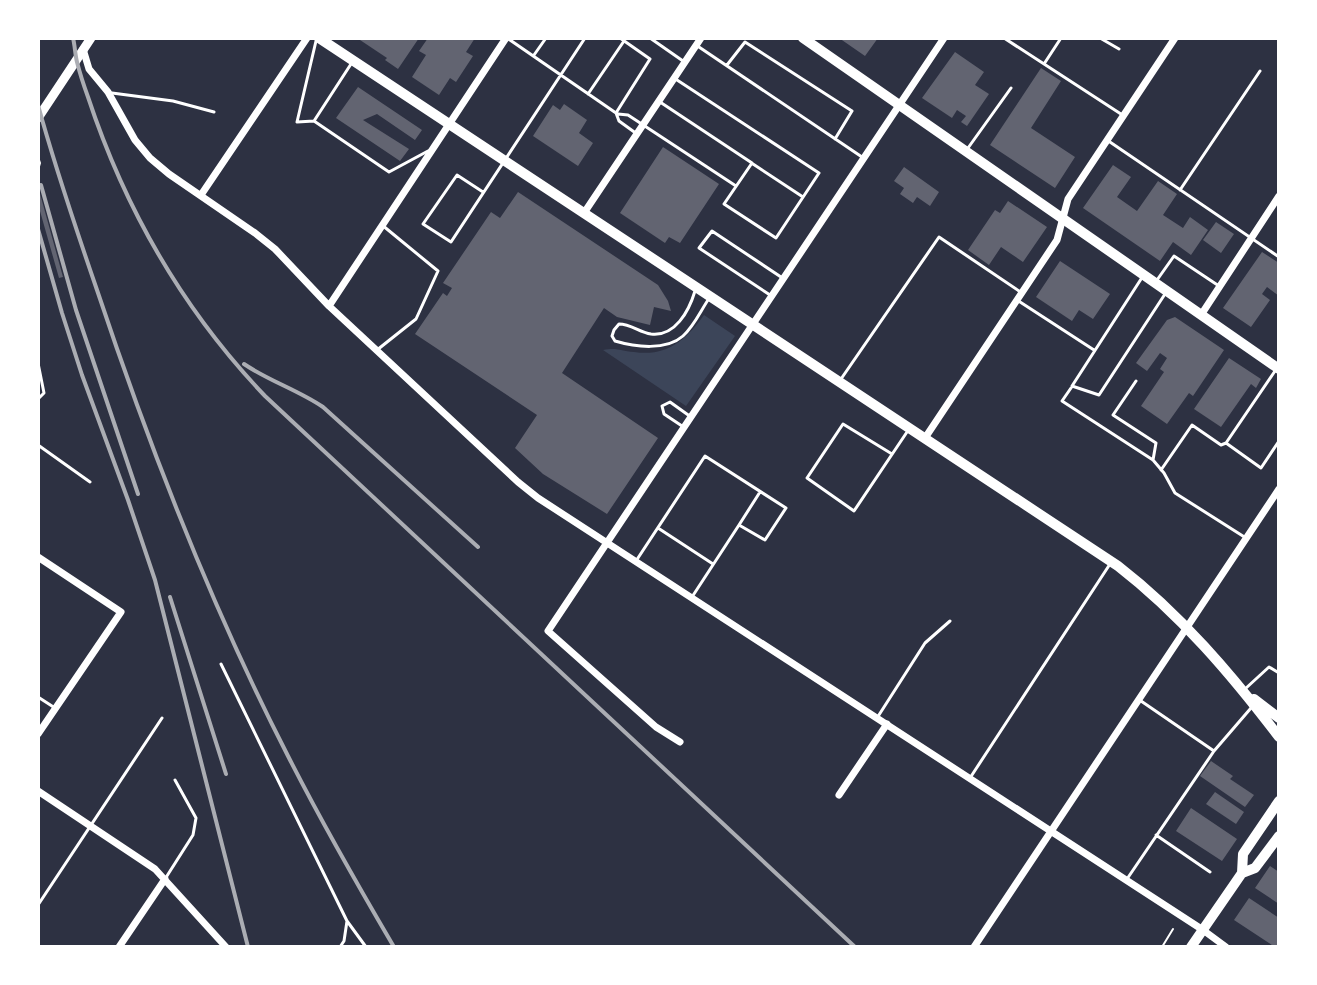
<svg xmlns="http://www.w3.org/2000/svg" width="1317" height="985" font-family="'Titillium Web',sans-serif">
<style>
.green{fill:#3c4559}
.building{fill:#626471}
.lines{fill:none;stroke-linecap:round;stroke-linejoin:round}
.path{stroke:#fff;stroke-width:2}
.service{stroke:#fff;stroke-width:3}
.minor{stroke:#fff;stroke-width:7}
.tertiary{stroke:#fff;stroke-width:9}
.secondary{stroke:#fff;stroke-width:10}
.rail{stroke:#abadb3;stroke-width:4}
</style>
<rect width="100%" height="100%" fill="#2d3142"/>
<!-- green -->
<path class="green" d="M704,315L735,336L686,406L603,350C618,347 620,351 634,352C667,357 686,340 704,315Z"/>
<!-- building -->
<path class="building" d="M357,38H419L398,69L385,60L387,58Z
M428,38H475L466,52L473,56L456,82L450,78L439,95L412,77L426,55L419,51Z
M839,38H878L865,56Z
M955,52L984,72L975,85L989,94L967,126L961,122L966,116L957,110L952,118L922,98Z
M1041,68L1061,81L1031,128L1075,157L1055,188L990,145Z
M358,87L422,130L415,140L377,114L363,120L409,149L400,161L336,118Z
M564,104L587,120L579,133L593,143L578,166L533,136L553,105L560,110Z
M663,147L719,184L680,243L669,237L665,243L620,213Z
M1113,165L1131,177L1117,197L1137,211L1158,181L1177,194L1163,215L1183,228L1190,217L1208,230L1191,255L1173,242L1160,261L1083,208Z
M904,167L939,192L930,206L917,197L913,203L900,194L904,188L894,181Z
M38,190H39L63,277L59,278L38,204Z
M518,192L658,285L668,301L671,311L654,307L650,325L617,317L604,308L562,373L658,438L607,514L543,474L515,448L537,415L415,334L443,293L447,296L452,288L443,283L491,212L500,218Z
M1008,201L1047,227L1023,262L1001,247L989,265L968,250L995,210L1000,213Z
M1216,222L1234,234L1221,253L1203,240Z
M1262,252L1279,263V296L1267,287L1262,294L1270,300L1251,327L1223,308Z
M1060,261L1110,294L1093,319L1079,310L1072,321L1036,297Z
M1175,317L1224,350L1193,396L1189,393L1167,424L1141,406L1164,372L1160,369L1167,358L1160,353L1147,371L1136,363L1167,320Z
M1229,358L1261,379L1256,388L1251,384L1221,427L1194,409Z
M1211,761L1233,776L1230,779L1254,795L1245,807L1200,776Z
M1215,792L1244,812L1236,824L1206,804Z
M1191,808L1237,839L1222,861L1176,831Z
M1270,866L1279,872V904L1255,888Z
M1249,898L1279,918V947H1275L1234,920Z"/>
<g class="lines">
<!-- path -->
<path class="path" d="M38,170L40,163L38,157
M1162,947L1173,929"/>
<!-- service -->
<path class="service" d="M507,38L616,113L619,121L637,134
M650,38L683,61
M1004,38L1124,116
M1100,38L1119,49
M316,41L297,122L314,121L389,172L428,151
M696,45L862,157
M534,55L546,38
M1044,64L1061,38
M727,65L745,42L852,111L835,139
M112,93L173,101L214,112
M588,94L624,41
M660,102L752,163L724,204L776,238L819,173L674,78
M616,113L650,59L620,38
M618,114L628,115L736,186
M314,121L351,64
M1107,140L1279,257
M968,148L1011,88
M753,164L803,197
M1180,190L1260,71
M483,192L457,175L423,224L451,242L585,38
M1143,276L1072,386L1099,395L1165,294
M1157,280L1174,256L1219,286
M695,291C689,311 675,337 651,334C639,332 631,324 619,324L614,330L612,336L615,341C635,347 666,351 683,336C694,326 700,312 708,300
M770,295L699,248L712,231L784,279
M1017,300L1094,350
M377,350L416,319L438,271L382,225
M38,363L44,393L38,399
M1275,371L1226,443L1261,468L1279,441
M841,379L939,237L1022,293
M1136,381L1113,415L1156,443L1153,460
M1071,388L1062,401L1153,460L1164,473L1175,493L1246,538
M682,426L664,414L662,406L670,402L691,417
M38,445L90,482
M892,454L843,424L807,478L854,511L907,432
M1161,470L1192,425L1221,445L1226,443
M739,525L760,492
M658,528L713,564
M636,561L705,456L786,508L765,540L739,525L692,597
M221,664L347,921L344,941L340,947
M1245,689L1269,667L1279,673
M38,697L55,708
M1141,701L1214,751
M877,718L925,643L950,621
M970,778L1110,564
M1156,835L1210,872
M165,879L193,835L196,818L175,780
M1127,879L1214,751L1251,708
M38,905L162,718
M347,921L366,947"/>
<!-- minor -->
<path class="minor" d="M83,49L89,69L108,92L135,140L150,158L169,174L255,233L275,249L329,306L518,482L538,498L1203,930L1226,947
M201,195L307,38
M584,213L701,38
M329,306L506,38
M1201,315L1279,196
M925,438L1057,240L1068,199L1175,38
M38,557L121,612L38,734
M680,742L656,727L548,631L944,38
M38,791L155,869L226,947
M839,795L887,724
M119,947L165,879
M974,947L1279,489"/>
<!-- tertiary -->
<path class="tertiary" d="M38,118L91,38"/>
<!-- secondary -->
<path class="secondary" d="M319,38L1118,566C1180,614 1232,675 1279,737
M803,38L1279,369
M1254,699L1279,718
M1242,873L1255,868L1279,836
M1191,947L1242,873L1243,854L1279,801"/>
<!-- rail -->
<path class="rail" d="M73,38C75,46 75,54 77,62C80,74 84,86 88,97C125,209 183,310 265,396L855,947
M38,105C55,167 76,229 97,290C150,449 211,606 288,756C321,821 357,884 394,947
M41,185L76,310L138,494
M38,229L62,313L82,375L128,500L155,580L248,947
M244,364C269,381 298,390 323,407L478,547
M170,597L226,774"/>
</g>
<!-- border -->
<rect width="1317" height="985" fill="none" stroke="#ffffff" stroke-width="80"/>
</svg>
